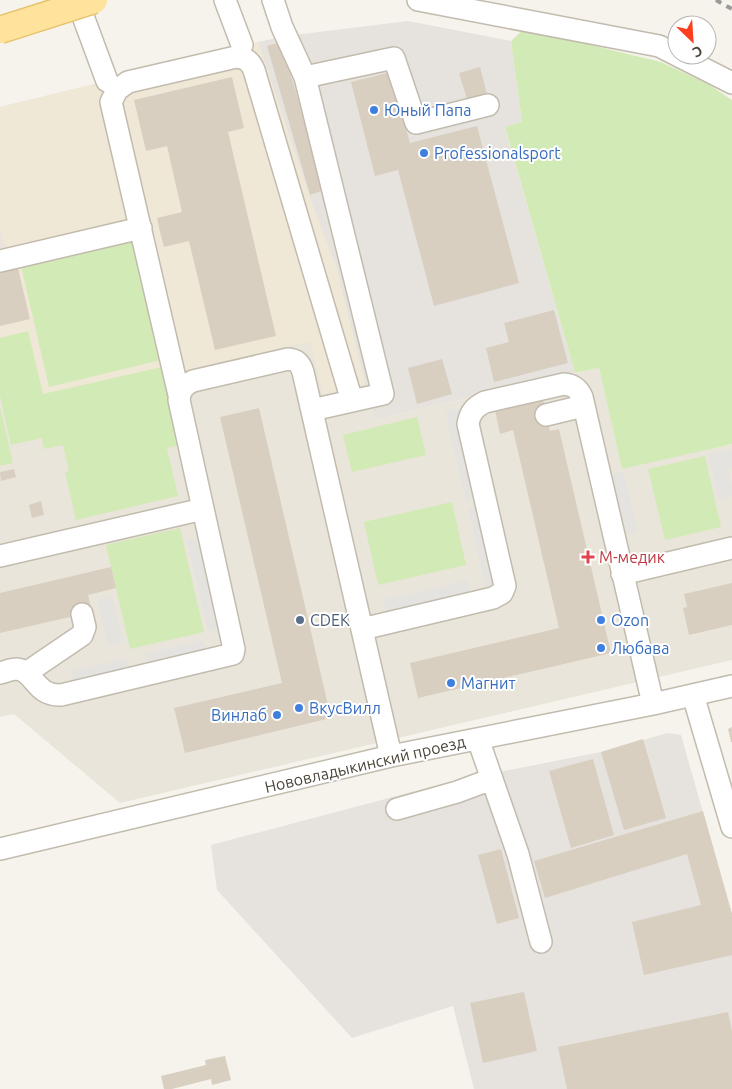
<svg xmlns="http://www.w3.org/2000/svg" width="732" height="1089" font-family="Ubuntu,sans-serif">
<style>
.residential{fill:#eae5da}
.industrial{fill:#e6e2dd}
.education{fill:#efe8d6}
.green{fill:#d2eab5}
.parking{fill:#e5e3e0}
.building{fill:#d8cfc1}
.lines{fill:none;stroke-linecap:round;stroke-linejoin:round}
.minor-casing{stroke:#c2bbae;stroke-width:24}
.minor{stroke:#fff;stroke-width:21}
.rail{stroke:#9a9a9a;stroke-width:4;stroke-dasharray:6 6;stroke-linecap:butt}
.major-bridge-casing{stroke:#e6c16a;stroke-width:29;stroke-linecap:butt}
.major-bridge{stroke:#ffe39c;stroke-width:26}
.shop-dot{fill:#3f7fe0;stroke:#fff;stroke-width:2}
.health-dot{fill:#e0444e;stroke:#fff;stroke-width:2}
.service-dot{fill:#5c6f8a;stroke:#fff;stroke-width:2}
.labels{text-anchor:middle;stroke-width:4;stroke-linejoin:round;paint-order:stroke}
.shop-label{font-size:16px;fill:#366cbe;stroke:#fff;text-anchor:start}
.health-label{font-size:16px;fill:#be3a42;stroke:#fff;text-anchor:start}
.service-label{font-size:16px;fill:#4e5e75;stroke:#fff;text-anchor:start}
.street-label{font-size:16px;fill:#4b4439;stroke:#fff}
</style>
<rect width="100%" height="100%" fill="#f6f3ec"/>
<!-- residential -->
<path class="residential" d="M258,42L313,207L336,267L374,420L599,368L622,468L732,444V660L120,803L14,714L0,717V107L107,81Z"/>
<!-- industrial -->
<path class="industrial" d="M408,21L511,41L522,123L505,128L575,373L374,420L336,267L313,207L258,42L286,36Z
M668,733L681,735L732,914V1089H474L453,1006L352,1038L217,890L211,845L453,781L601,752Z"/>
<!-- education -->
<path class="education" d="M258,42L313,207L336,267L365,384L323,394L310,341L164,375L69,471L63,444L44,449L42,438L11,445L0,396V251L6,250L0,226V107L107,81L242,45Z"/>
<!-- green -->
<path class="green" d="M524,29L661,62L708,84L732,100V444L622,469L599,368L575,373L505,127L522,122L511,41Z
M137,239L165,359L49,387L21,266Z
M28,331L43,394L162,367L180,445L167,448L178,496L76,520L65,472L69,471L63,445L44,449L42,438L11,445L0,396V338Z
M0,407L13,463L1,466L0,462Z
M417,417L426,455L352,472L343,435Z
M705,456L721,527L665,540L648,469Z
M452,502L466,565L378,585L364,522Z
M180,528L204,632L130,649L106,545Z"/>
<!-- parking -->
<path class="parking" d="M460,408L481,498L466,502L445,411Z
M732,449V467L728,468L732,487V496L719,500L708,454Z
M624,472L638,532L623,535L609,476Z
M483,505L502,590L487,593L468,509Z
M202,537L223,628L208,631L187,541Z
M468,580L471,596L386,615L382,600Z
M112,597L123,642L108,645L97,600Z
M203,640L207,655L148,669L144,654Z
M127,658L131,673L74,686L70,671Z"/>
<!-- building -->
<path class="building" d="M281,42L325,190L310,195L267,46Z
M480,67L487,94L467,99L459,73Z
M391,72L410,143L477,126L519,283L434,306L398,170L375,176L351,82Z
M232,77L244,128L228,132L276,336L215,350L189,241L164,247L160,232L157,218L182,212L167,146L146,151L134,100Z
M17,264L30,319L0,326V268Z
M554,310L568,363L494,382L486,348L509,342L504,323Z
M442,359L452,394L417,404L408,368Z
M543,399L550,431L559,429L611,653L418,698L410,663L559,628L513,430L500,434L495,410Z
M259,408L331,718L185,753L174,708L282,683L220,417Z
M14,469L16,477L1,481L0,472Z
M41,501L44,515L32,518L29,505Z
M111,567L116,588L88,595L92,612L0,633V593Z
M732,583V625L689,635L683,608L687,607L684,594Z
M732,727V742H731L728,729Z
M643,739L666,818L624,830L601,752Z
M593,759L614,835L571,848L549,771Z
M703,811L732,914V955L644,975L632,922L701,905L687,854L545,898L534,861Z
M501,849L519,918L497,924L478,855Z
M524,992L537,1051L483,1063L470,1003Z
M728,1012L732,1031V1089H567L558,1047Z
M225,1056L231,1080L212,1085L211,1079L172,1089H164L161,1076L206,1065L205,1060Z"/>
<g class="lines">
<!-- minor casing -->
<g class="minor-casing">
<path id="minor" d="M77,0L107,81
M225,0L242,45
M273,0L282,27L305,77L383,394L312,410
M418,0L659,46L732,83
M305,77L394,58L416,123L488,105
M0,261L141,228
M179,395L111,102L117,90L128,82L236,57C246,58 250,61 254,70L352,401
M546,415L583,406
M0,556L203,509
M622,574L732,548
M362,629L493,598L502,593L505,586L468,424C470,412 475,407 485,402L564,384C573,385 578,388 582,397L653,704
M0,673C5,672 11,669 16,669C35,670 34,696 61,695L233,654L234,649L179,400C180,390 184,385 193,381L288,359C297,360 300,363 303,372L391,756
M26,673L82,635L85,627L82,614
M693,695L732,827
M478,739L518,854L541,942
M397,809L457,792L492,779
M0,849L391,756L653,704L732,686"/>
</g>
<!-- minor -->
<use href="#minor" class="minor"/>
<!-- rail -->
<path class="rail" d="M716,0L732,9"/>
<!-- major-bridge casing -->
<g class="major-bridge-casing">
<path id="major-bridge" d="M0,30L94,0"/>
</g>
<!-- major-bridge -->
<use href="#major-bridge" class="major-bridge"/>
</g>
<!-- markers -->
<g class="shop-dot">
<circle cx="374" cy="110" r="5"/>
<circle cx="424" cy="153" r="5"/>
<circle cx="601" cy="620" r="5"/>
<circle cx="601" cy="648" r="5"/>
<circle cx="451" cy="683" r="5"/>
<circle cx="299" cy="708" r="5"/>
<circle cx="277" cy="715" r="5"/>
</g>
<path class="health-dot" d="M585.5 549.5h5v5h5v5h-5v5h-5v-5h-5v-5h5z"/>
<circle class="service-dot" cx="300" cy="620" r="5"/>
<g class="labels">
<!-- shop labels -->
<g class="shop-label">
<text x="384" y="116">Юный Папа</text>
<text x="434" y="159">Professionalsport</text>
<text x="611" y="626">Ozon</text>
<text x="611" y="654">Любава</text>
<text x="461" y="689">Магнит</text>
<text x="309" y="714">ВкусВилл</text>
<text x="267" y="721" text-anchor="end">Винлаб</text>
</g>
<!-- health labels -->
<g class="health-label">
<text x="599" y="563">М-медик</text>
</g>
<!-- service labels -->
<g class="service-label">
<text x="310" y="626">CDEK</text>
</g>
<!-- street labels -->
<g class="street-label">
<text transform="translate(365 764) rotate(-13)" y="6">Нововладыкинский проезд</text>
</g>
</g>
<!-- north arrow -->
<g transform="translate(692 40) rotate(155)"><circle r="24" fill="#ffffff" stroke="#b7b4b0"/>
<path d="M0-4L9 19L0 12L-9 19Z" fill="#fc3f1d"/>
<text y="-8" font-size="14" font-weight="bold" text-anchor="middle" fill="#4b4439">С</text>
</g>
</svg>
